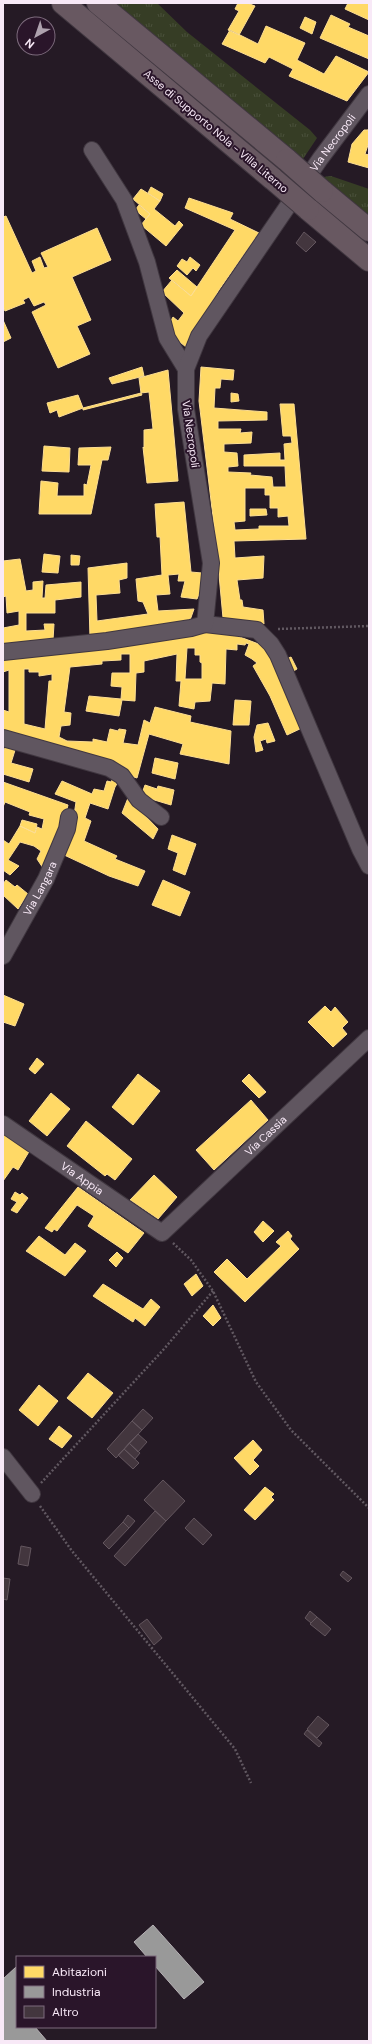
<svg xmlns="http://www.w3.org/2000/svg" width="372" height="2044" font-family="'DM Sans',sans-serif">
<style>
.grass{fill:url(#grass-tufts)}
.homes{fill:#ffd966;stroke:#fdde92;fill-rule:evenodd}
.industry{fill:#999;stroke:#b6b1b5}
.building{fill:#43363e;stroke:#63565e}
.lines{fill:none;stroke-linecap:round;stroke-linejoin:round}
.minor-casing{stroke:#403740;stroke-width:18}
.trunk-casing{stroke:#403740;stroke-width:24}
.path{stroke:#615861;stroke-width:2.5;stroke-dasharray:2 2;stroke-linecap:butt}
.minor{stroke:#605660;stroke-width:16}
.trunk{stroke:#685861;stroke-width:22}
.trunk-bridge-casing{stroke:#403740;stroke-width:24;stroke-linecap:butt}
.trunk-bridge{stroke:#685861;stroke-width:22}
.labels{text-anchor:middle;stroke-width:4;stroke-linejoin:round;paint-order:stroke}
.street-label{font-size:11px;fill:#f8e9f7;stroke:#2a152a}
</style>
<defs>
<pattern id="grass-tufts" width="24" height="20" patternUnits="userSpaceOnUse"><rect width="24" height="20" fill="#363d25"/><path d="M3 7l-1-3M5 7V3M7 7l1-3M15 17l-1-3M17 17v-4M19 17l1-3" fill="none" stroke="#4a503b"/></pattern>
</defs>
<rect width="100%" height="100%" fill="#251a25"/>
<!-- grass -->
<path class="grass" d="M113,3H157L187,32L310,130L317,138L303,159Z
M331,176L369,189V215L323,177Z"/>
<!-- homes -->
<path class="homes" d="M238,3H247L255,6L239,35L228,30L239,11L235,9Z
M348,3H369V20L345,9Z
M331,15L350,24L348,27L369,36V59L320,38Z
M305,17L316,22L312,34L300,28Z
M266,26L305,43L297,60L324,74L336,56L369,72L347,101L289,76L293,69L269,57L265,63L222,44L230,30L258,44Z
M369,128V142L365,154L369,155V168L348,162L352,144L364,130H368Z
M151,187L163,194L160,201L148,193Z
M141,189L160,201L154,209L175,226L179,221L183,225L166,246L141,225L150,214L133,199Z
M189,198L233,213L230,219L259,233L219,290L186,347L175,338L169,324L173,317L178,321L184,313L162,292L172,280L191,296L235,230L185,208Z
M139,205L150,214L146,219L135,210Z
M6,216L32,273L36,271L32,261L40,257L44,268L48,267L41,253L97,228L111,260L72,277L91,320L77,326L90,354L58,368L32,312L46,305L44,302L34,306L29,297L23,300L25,303L5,311L3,307V217Z
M190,257L200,265L196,271L193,268L187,275L177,266L182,259L187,262Z
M177,270L197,287L191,296L169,278Z
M3,320L11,338L3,342Z
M142,367L144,376L112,384L109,378Z
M201,367L234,370L233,380L221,379L220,388H215L214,408L267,412V420L218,421V429H241L240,433L252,432L251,443L224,444V452L237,453L238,466L228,467V472L251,473L250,475L272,477L273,487H286L285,466H244V455L280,453V460H285L284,444L292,443L291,436H283L280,404H294L306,539L234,541L235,558L264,556L263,578L237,580L240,600H242L243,607L263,610L264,624L223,618L216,542L199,401ZM245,488H265V495H270V508H278V517L288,516L289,526H259V529L235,530L234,522L245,521Z
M168,370L178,481L147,483L143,447L144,448V430L153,429L149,392L141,393L139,378Z
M141,393L142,395L83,410V408Z
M231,393L238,394L239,401L231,402Z
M78,395L83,408L59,417L57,410L50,413L47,403Z
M44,446L70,448L69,472L42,471Z
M111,447L108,460H102L91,514H39L41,481L58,483L57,496H84V484L87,485L91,465H78L79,448Z
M184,502L191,572L202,573L201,590L197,599L181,597L185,581H178L179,574L168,575L170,594L156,595L158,611L194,609L189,623L90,638L88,568L127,563V578L119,580L120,593L96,595L97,621L148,614L143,602L138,601L136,579L162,575L160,537H157L155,504Z
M250,509H266L267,515L250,516Z
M44,554L60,556L58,573L42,572Z
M71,555L80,556L79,565H71Z
M20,559L26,591L33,590V582L43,581L42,598H45L46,585L81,582V597L55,600V613H26V631L45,630L44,624H54L53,640L3,650V628L19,625V611L7,613L6,596L3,597V561Z
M210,632L232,634L264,646L269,650L304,727L287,735L270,696L253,666L257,663L252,659L245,655L249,644L246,643L245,645L237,644V650L226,649L225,684L212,683L210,701L195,702L194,709L179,706L181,681H176L177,654L144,661V672L136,673L135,701L122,700L119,716L86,711L89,696L121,699L122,687L111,686L112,673H130V654H121V660L102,661V664L70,667L64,712L71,713L70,725L61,726L59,737L67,741L93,742V739L107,742L110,729L118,731L119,729L126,730L123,743L138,745L144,720L150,723L155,707L191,716L190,722L231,731L229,764L180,754L183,744L149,734L137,778L124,774L125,767L3,733V710L9,712V670L3,672V659ZM187,648H195V655H200V662L202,663V679H185ZM24,669H29V672H39V676L52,674V681H49L45,729L24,724Z
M291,657L297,669L290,673L284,660Z
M235,700L251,701L249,725H233Z
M268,723L275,741L267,743L266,739L260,741L263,750L256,752L254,737L257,725Z
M7,744L16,747L11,763L33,769L29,782L3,774V752Z
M155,758L178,763L175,779L152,773Z
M114,776L120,779L115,787L108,809L90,803L85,818L91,821L84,841L117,856L115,859L145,871L138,886L109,876L62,854L72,829L76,802L55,794L62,781L92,794L94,789L104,791L107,781L111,782Z
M3,782L68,805L58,844L43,868L37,859L41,851L34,846L20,842L8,860L19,866L10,875L3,870V840L9,844L20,826L35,833L37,827L42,829L44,819L29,815L30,812L5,802L3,807Z
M145,785L157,789L158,786L174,790L171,805L141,796Z
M128,798L158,829L153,839L122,813Z
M22,820L37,824L35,833L20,826Z
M172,835L196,844L185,875L173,870L178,853L168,849Z
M6,880L15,887L17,885L28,894L18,909L3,895V884Z
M163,880L190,892L180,916L152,905Z
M3,995L24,1004L15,1026L3,1022Z
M325,1006L331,1012L335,1007L348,1022L342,1028L347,1034L333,1047L308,1022Z
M37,1058L44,1064L35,1074L29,1069Z
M138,1074L160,1091L133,1125L112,1107Z
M249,1074L266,1092L259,1098L242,1081Z
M51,1093L70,1109L47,1136L29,1121Z
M251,1100L268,1120L214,1170L196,1150Z
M86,1121L132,1159L115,1180L107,1174L105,1176L67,1146Z
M3,1132L30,1150L18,1170L13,1167L3,1181Z
M154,1175L177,1197L158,1219L130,1200Z
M78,1187L144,1233L128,1253L88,1226L94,1216L77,1205L57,1231L54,1229L52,1232L45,1228Z
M15,1192L20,1195L22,1193L28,1198L17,1213L11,1210L17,1202L11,1199Z
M263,1221L274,1231L263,1242L254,1232Z
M288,1231L292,1236L290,1239L299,1249L245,1302L214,1272L227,1259L247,1279L281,1246L276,1242Z
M39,1236L65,1255L75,1243L86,1251L65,1276L26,1251Z
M117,1252L123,1258L116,1267L109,1260Z
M196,1274L203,1286L192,1296L184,1284Z
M103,1284L143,1309L151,1299L160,1307L145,1326L135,1318L133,1322L93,1296Z
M213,1305L221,1318L213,1326L203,1316Z
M88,1373L113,1393L92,1418L67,1398Z
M39,1385L58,1401L38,1426L19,1410Z
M59,1426L72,1436L62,1448L49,1439Z
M253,1440L262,1450L253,1460L259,1466L250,1475L234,1458Z
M265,1487L274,1494L271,1497L274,1500L255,1520L244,1510Z"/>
<!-- industry -->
<path class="industry" d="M153,1925L204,1982L184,1999L155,1966V1957H147L134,1942Z
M16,1967L17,2027H35L47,2041H3V1979Z"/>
<!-- building -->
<path class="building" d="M304,232L316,242L306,252L296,243Z
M143,1409L153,1418L142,1430L132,1421Z
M132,1421L142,1430L116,1458L107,1449Z
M138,1434L147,1442L138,1452L129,1443Z
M129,1443L140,1453L135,1459L124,1449Z
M124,1449L139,1463L133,1469L118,1455Z
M163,1480L185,1501L166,1521L144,1500Z
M155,1511L166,1521L125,1566L114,1556Z
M128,1515L135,1521L129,1528L123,1522Z
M194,1518L212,1535L203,1545L185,1528Z
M123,1522L129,1528L109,1549L103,1543Z
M21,1546L31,1548L28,1566L18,1564Z
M343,1571L352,1578L348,1582L340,1575Z
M3,1578L10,1579L7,1600L3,1599Z
M310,1611L317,1617L311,1623L305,1618Z
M317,1617L331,1629L325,1636L310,1624Z
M147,1619L162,1638L154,1645L139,1625Z
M318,1716L329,1725L317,1738L307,1729Z
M307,1730L322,1743L319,1747L304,1734Z"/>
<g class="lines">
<!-- minor casing -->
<g class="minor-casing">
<g id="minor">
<path d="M92,150L124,200L147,262L167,338L186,369"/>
<path d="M205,624L257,630L271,644L278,655L360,849L369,866"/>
<path id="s1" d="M3,652L107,641L191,628L205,624L211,563L186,409V369L199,336L320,159L369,94"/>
<path d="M3,738L109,768L122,776L139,800L161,817"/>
<path id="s2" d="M3,956L46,879L67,829L69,817"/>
<path id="s3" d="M3,1124L162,1233L369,1038"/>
<path d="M3,1457L32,1494"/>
</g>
</g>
<!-- trunk casing -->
<g class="trunk-casing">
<path id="trunk" d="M63,3L273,179
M98,3L287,160
M322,191L369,230
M308,209L369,260"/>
</g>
<!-- path -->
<path class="path" d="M278,629L369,626
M173,1243L191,1260L213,1291L256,1382L291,1430L369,1508
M41,1483L164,1349L213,1291
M40,1506L72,1551L235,1749L251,1783"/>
<!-- minor -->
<use href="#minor" class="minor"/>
<!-- trunk -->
<use href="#trunk" class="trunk"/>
<!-- trunk-bridge casing -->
<g class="trunk-bridge-casing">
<path id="trunk-bridge" d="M287,160L322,191
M273,179L308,209"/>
</g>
<!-- trunk-bridge -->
<use href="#trunk-bridge" class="trunk-bridge"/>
</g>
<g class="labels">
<!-- street labels -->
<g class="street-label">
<text transform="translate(216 131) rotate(40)" y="4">Asse di Supporto Nola - Villa Literno</text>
<text dy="4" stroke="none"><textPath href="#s1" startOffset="732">Via Necropoli</textPath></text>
<text transform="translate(191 434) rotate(82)" y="4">Via Necropoli</text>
<text dy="4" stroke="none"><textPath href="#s2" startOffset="77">Via Langara</textPath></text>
<text dy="4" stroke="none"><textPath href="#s3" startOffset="335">Via Cassia</textPath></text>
<text dy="4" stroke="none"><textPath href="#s3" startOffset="96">Via Appia</textPath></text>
</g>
</g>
<!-- border -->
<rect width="372" height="2044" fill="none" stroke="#f8e9f7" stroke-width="8"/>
<!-- legend -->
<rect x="16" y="1956" width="140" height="72" fill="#2a152a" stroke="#7c6a7c"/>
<rect x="24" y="1966" width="20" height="12" fill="#ffd966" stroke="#7c6a7c"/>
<text x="52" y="1976" font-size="12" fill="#f8e9f7">Abitazioni</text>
<rect x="24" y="1986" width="20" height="12" fill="#999999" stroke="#7c6a7c"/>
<text x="52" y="1996" font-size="12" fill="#f8e9f7">Industria</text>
<rect x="24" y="2006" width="20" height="12" fill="#43363e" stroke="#7c6a7c"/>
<text x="52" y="2016" font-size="12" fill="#f8e9f7">Altro</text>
<!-- north arrow -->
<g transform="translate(36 36) rotate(220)"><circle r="19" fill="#2a152a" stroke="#7c6a7c"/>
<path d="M0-3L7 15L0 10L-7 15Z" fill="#aea1ae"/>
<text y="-6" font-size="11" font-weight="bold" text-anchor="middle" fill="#f8e9f7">N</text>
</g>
</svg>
